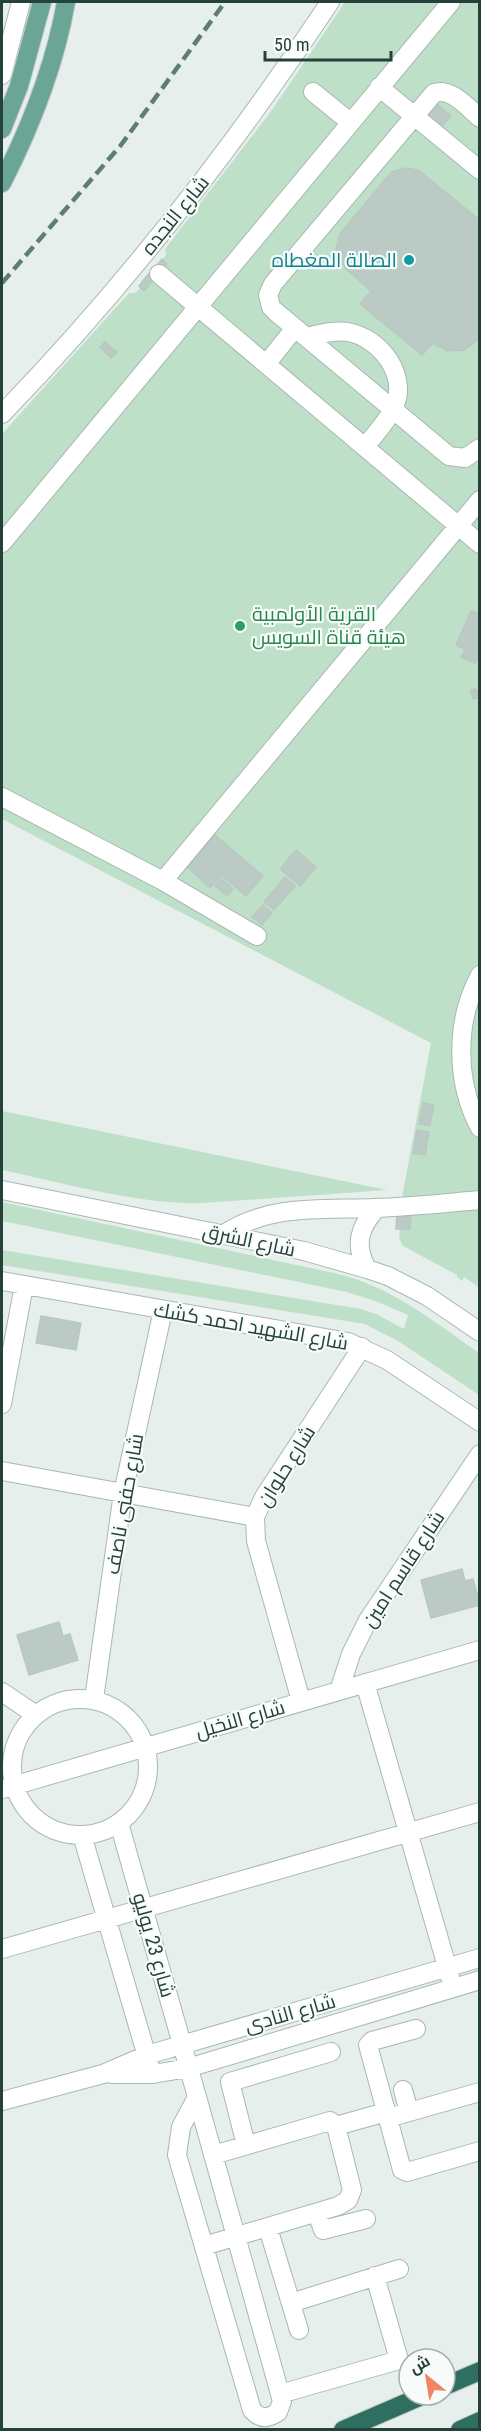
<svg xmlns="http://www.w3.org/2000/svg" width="481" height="2431" font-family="'Roboto Condensed',Cairo,sans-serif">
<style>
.green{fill:#bfe0c8}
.building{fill:#bbcac4;stroke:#b8c9c2;stroke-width:1.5}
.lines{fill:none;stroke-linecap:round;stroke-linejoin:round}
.minor-casing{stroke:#a8b8b2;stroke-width:20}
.major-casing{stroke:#c2cac8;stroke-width:20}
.highway-casing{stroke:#c2cac8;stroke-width:20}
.minor{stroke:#fff;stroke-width:18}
.major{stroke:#6aa596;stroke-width:18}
.highway{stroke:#2f6f62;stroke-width:18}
.rail{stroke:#5f7d75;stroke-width:4.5;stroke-dasharray:12 6;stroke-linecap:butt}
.culture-dot{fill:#0f9aa8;stroke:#f7fbf9;stroke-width:2}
.leisure-dot{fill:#2e9e5b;stroke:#f7fbf9;stroke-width:2}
.labels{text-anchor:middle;stroke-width:4.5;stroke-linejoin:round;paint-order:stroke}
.street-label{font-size:20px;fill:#24423a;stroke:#f7fbf9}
.culture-label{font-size:20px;fill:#0d838f;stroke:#f7fbf9;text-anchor:end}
.leisure-label{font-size:20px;fill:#27864d;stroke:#f7fbf9;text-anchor:start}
</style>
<rect width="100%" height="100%" fill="#e6efeb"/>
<!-- green -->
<path class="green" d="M345,2H479V1287L464,1277L462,1281L457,1277V1275L403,1246L399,1238L400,1229H396L431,1043L2,819V434L129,293H135L140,288L139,286L166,255L165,249L272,110Z
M2,1111L387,1190L203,1203C140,1205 64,1183 2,1170Z
M2,1202L334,1273C391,1286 433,1321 479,1353V1395L398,1341L365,1324L2,1265V1250L361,1309L376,1314L404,1329L408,1315L378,1302L347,1292L2,1221Z"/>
<!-- building -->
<path class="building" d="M436,103L451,116L441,127L426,113Z
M405,168L418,170L480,220V338L465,350L447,351L433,343L422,355L360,304L371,291L346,269L338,257L336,250L339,235L387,177L392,172Z
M162,259L167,264L151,283L145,278Z
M145,278L151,283L144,291L139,286Z
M105,342L117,352L111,358L100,347Z
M471,611L480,614V655L475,663L461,657L465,649L456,645Z
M476,689L479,698L473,699L470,690Z
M215,835L263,876L246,896L221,875L210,888L187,867Z
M296,850L316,867L300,886L280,869Z
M285,877L295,886L274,910L264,902Z
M221,878L233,889L227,896L215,886Z
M263,905L272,913L262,925L252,917Z
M423,1103L434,1105L430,1126L419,1124Z
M417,1130L429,1132L425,1155L413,1153Z
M397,1213L411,1214L410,1229H396Z
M41,1316L81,1323L76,1350L36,1343Z
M462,1569L465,1581L473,1579L480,1605L431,1618L421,1580Z
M59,1622L63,1636L70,1634L78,1660L29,1675L17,1635Z"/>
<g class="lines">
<!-- minor casing -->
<g class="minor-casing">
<path id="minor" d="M2,75L21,2
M379,87L480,170
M313,92L350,122
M480,118C467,107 451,87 434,93L273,284L268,295L271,307L276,312L449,456L465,458L480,448
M159,274L480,544
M307,337C320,334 334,330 348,332C381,338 410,377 393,409C386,423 374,435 365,447
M267,363L295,328
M2,414C124,288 233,148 330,2
M2,543L451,2
M2,797L163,881L257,936
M163,881L480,500
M480,975C455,1021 455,1082 480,1128
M2,1190L304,1251L367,1269L388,1276L427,1296L480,1332
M224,1234C270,1204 321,1210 375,1208C410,1207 445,1203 480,1200
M367,1269C354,1245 359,1227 377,1208
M2,1281L348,1342L387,1360L480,1422
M2,1404L24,1285
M2,1471L255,1517
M365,1683L450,1977
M339,1691L351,1654L368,1620L480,1454
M2,1692L36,1715
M12 1767a68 68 0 1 1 136 0a68 68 0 1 1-136 0Z
M94,1699L123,1493L163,1310
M301,1701L256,1541L255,1517L264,1497L362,1347
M2,1789L480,1650
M119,1823L197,2097
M82,1835L150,2067
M2,1949L480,1812
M416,2029L372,2041L368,2045L402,2170L407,2172L480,2151
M111,2074H153L188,2068L480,1980
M403,2090L409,2112
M197,2097L282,2401L278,2412C268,2419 260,2419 252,2410L177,2155L181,2127Z
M2,2101L103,2074L147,2055L480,1958
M388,2118L480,2092
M336,2126L386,2112
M246,2145L230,2082L331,2052
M317,2213L323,2230L366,2219
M268,2228L299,2330
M204,2246L338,2206L348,2200L352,2190L336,2126L330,2121L213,2155
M291,2303L399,2269
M280,2394L399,2360L375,2276"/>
</g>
<!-- major casing -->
<g class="major-casing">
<path id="major" d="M2,129L19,86L42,2
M2,183C31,126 55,65 66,2"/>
</g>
<!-- highway casing -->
<g class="highway-casing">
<path id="highway" d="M445,2386L480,2371
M343,2430L424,2395
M460,2430L480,2421"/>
</g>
<!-- minor -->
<use href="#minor" class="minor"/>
<!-- major -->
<use href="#major" class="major"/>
<!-- highway -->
<use href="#highway" class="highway"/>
<!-- rail -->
<path class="rail" d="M2,283L121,145L225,2"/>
</g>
<!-- markers -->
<circle class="culture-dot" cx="409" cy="260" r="6"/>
<circle class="leisure-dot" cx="240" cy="626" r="6"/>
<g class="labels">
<!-- street labels -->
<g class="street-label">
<text transform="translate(175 215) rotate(-51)" y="7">شارع النجده</text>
<text transform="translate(249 1240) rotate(12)" y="7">شارع الشرق</text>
<text transform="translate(251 1326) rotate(10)" y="7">شارع الشهيد احمد كشك</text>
<text transform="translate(286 1466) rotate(-58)" y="7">شارع حلوان</text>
<text transform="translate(124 1504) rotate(-80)" y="7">شارع حفنى ناصف</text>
<text transform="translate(403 1569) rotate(-57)" y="7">شارع قاسم امين</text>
<text transform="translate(240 1719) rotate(-16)" y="7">شارع النخيل</text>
<text transform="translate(154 1945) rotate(74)" y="7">شارع 23 يوليو</text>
<text transform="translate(290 2013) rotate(-16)" y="7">شارع النادى</text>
</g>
<!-- culture labels -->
<g class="culture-label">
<text x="397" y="267">الصالة المغطاه</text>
</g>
<!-- leisure labels -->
<g class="leisure-label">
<text x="252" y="621">القرية الأولمبية<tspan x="252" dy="23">هيئة قناة السويس</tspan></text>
</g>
</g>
<!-- border -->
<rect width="481" height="2431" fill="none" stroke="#24423a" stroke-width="6"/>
<!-- north arrow -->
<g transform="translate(427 2377) rotate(330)"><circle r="28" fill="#f7fbf9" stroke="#a3b1ad" stroke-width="1.5"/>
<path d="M0-4.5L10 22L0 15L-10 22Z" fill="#f4845f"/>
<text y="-9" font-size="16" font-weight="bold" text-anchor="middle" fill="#24423a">ش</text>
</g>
<!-- scale -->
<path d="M265 51v9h126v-9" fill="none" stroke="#24423a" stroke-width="3"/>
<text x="274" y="51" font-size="18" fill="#24423a" stroke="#f7fbf9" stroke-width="4.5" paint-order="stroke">50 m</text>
</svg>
